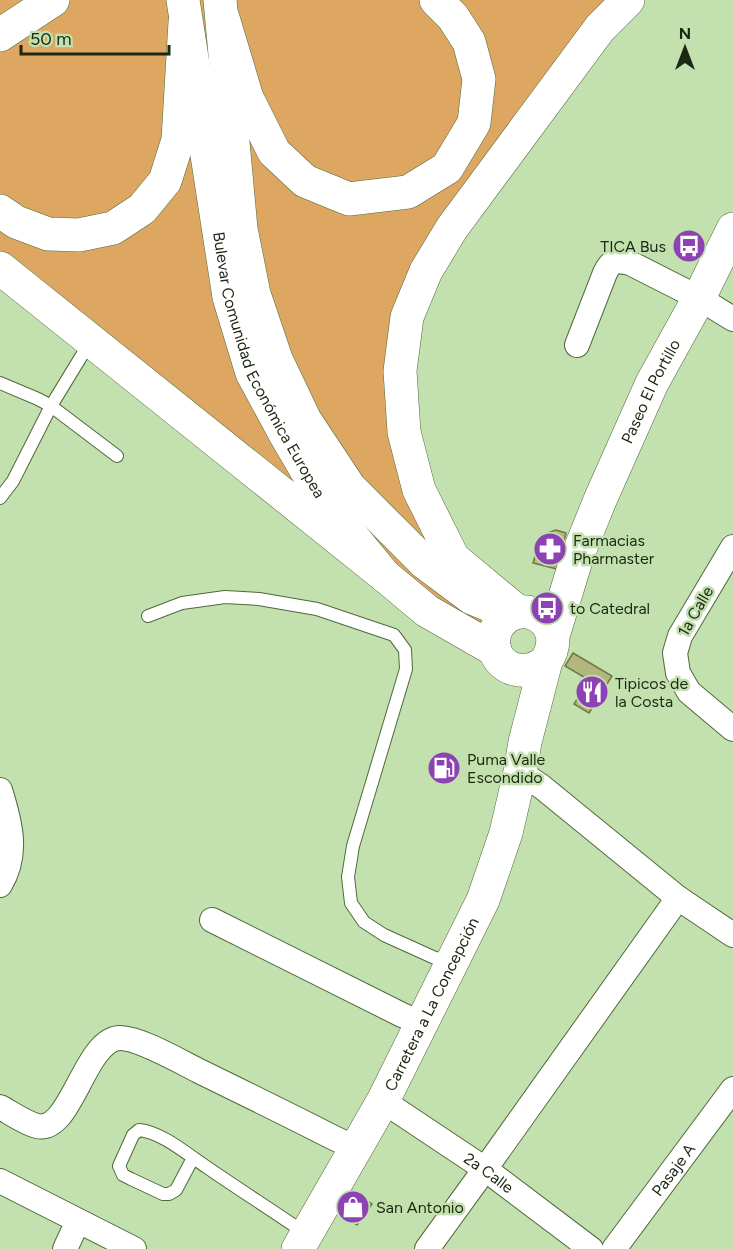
<svg xmlns="http://www.w3.org/2000/svg" width="733" height="1249" font-family="Figtree,sans-serif">
<style>
.green{fill:#dda762}
.building{fill:#b2b77f;stroke:#747842;stroke-width:1.5}
.lines{fill:none;stroke-linecap:round;stroke-linejoin:round}
.service-casing{stroke:#50693b;stroke-width:14}
.minor-casing{stroke:#50693b;stroke-width:26}
.secondary-casing{stroke:#50693b;stroke-width:34}
.primary-casing{stroke:#50693b;stroke-width:34}
.trunk-casing{stroke:#50693b;stroke-width:34}
.service{stroke:#fff;stroke-width:12}
.minor{stroke:#fff;stroke-width:24}
.secondary{stroke:#fff;stroke-width:33}
.primary{stroke:#fff;stroke-width:33}
.trunk{stroke:#fff;stroke-width:33}
.labels{text-anchor:middle;stroke-width:5;stroke-linejoin:round;paint-order:stroke}
.poi-label{font-size:16px;fill:#1d2814;stroke:#c3e1ae;text-anchor:start}
.street-label{font-size:16px;fill:#1d2814;stroke:#c3e1ae}
</style>
<rect width="100%" height="100%" fill="#c3e1ae"/>
<!-- green -->
<path class="green" d="M0,0H628L407,317L419,490L511,614L495,650L0,268Z"/>
<!-- building -->
<path class="building" d="M556,530L566,533L557,569L533,563L541,535Z
M573,653L612,676L589,713L574,704L589,680L565,666Z
M349,1188L372,1204L357,1225L334,1209Z"/>
<g class="lines">
<!-- service casing -->
<g class="service-casing">
<path id="service" d="M0,383L38,399L51,406L90,342
M0,498L13,481L51,406L117,456
M148,616L182,603L225,597L259,599L317,609L394,635L405,650L406,669L353,846L348,877L351,903L364,922L384,935L435,958L452,961
M193,1158L176,1190L169,1194H163L131,1179L123,1175L119,1166L133,1135L139,1130C162,1132 188,1155 208,1168C240,1190 273,1211 305,1233"/>
</g>
<!-- minor casing -->
<g class="minor-casing">
<g id="minor">
<path d="M577,345L605,273C612,259 615,260 630,263L699,298L733,319"/>
<path d="M733,547L680,636L675,653L678,673L689,692L733,729"/>
<path d="M520,772L542,787L678,898L733,935"/>
<path d="M0,790C10,822 19,854 0,885"/>
<path d="M212,920L402,1015L421,1023"/>
<path id="s1" d="M383,1101L485,1169L591,1249"/>
<path d="M0,1107C11,1113 25,1123 37,1126C71,1134 84,1041 119,1038C138,1037 181,1062 199,1071C244,1093 289,1115 334,1138L356,1148"/>
<path d="M0,1181L134,1249"/>
<path d="M65,1249L78,1221"/>
<path d="M427,1249L485,1169L678,898"/>
<path id="s2" d="M614,1249L733,1089"/>
</g>
</g>
<!-- secondary casing -->
<g class="secondary-casing">
<g id="secondary">
<path id="s3" d="M553,636L577,557L600,500L652,383L699,298L733,229"/>
<path id="s4" d="M298,1249L383,1101L483,900L506,833L520,772L525,742L546,661C571,623 520,593 498,626C494,632 493,640 494,648C500,672 529,677 546,661"/>
</g>
</g>
<!-- primary casing -->
<g class="primary-casing">
<g id="primary">
<path id="s5" d="M183,0L229,297L252,373L285,434L327,506L385,576L427,611L495,650"/>
<path d="M220,0L241,229L254,294L276,359L305,420L350,488L425,563L472,598L511,614"/>
</g>
</g>
<!-- trunk casing -->
<g class="trunk-casing">
<path id="trunk" d="M223,18L247,98L274,152L305,181L349,199L408,192L447,168L474,123L479,79L469,42L453,17L436,0
M0,35L53,0
M0,211L16,222L48,234L79,235L113,228L142,209L165,181L178,140L185,22
M0,268L385,576
M518,612L453,558L419,490L404,432L400,371L407,317L426,271L452,228L600,28L628,0"/>
</g>
<!-- service -->
<use href="#service" class="service"/>
<!-- minor -->
<use href="#minor" class="minor"/>
<!-- secondary -->
<use href="#secondary" class="secondary"/>
<!-- primary -->
<use href="#primary" class="primary"/>
<!-- trunk -->
<use href="#trunk" class="trunk"/>
</g>
<!-- icons -->
<defs>
<g id="bus-disc" transform="scale(1.725)"><circle r="9.5" fill="#8d42b4" stroke="#c3e1ae"/><path d="M-5-6H5V4H4V6H2V4H-2V6H-4V4H-5ZM-3.5-4V0h7V-4ZM-3.5 1.2v1.5H-2V1.2ZM2 1.2v1.5H3.5V1.2Z" fill="#fff"/></g>
<g id="pharmacy-disc" transform="scale(1.725)"><circle r="9.5" fill="#8d42b4" stroke="#c3e1ae"/><path d="M-2-6h4v4h4v4h-4v4h-4v-4h-4v-4h4Z" fill="#fff"/></g>
<g id="restaurant-disc" transform="scale(1.725)"><circle r="9.5" fill="#8d42b4" stroke="#c3e1ae"/><path d="M-5-6h1v4h1v-4h1v4h1v-4h1v5L-1.5 .5V6h-2V.5L-5-1ZM5-6V6H3V1.5H1.5Q1.5-4 5-6Z" fill="#fff"/></g>
<g id="fuel-disc" transform="scale(1.725)"><circle r="9.5" fill="#8d42b4" stroke="#c3e1ae"/><path d="M-5.5-6h7V0h2V4h1.3V-2.5L3-4.5l.8-.8L6-3V5H2.5V1h-1V6h-7ZM-4.2-4.7v3.2H.2V-4.7Z" fill="#fff"/></g>
<g id="shop-disc" transform="scale(1.725)"><circle r="9.5" fill="#8d42b4" stroke="#c3e1ae"/><path d="M-5-2.5h2.3a2.7 3.5 0 0 1 5.4 0H5L5.5 6h-11ZM-1.5-2.5h3a1.5 2.3 0 0 0-3 0Z" fill="#fff"/></g>
</defs>
<g fill-rule="evenodd">
<use href="#bus-disc" x="689" y="246"/>
<use href="#pharmacy-disc" x="550" y="549"/>
<use href="#bus-disc" x="547" y="608"/>
<use href="#restaurant-disc" x="592" y="692"/>
<use href="#fuel-disc" x="444" y="768"/>
<use href="#shop-disc" x="353" y="1207"/>
</g>
<g class="labels">
<!-- poi labels -->
<g class="poi-label">
<text x="666" y="252" text-anchor="end">TICA Bus</text>
<text x="573" y="546">Farmacias<tspan x="573" dy="18">Pharmaster</tspan></text>
<text x="570" y="614">to Catedral</text>
<text x="615" y="689">Tipicos de<tspan x="615" dy="18">la Costa</tspan></text>
<text x="467" y="765">Puma Valle<tspan x="467" dy="18">Escondido</tspan></text>
<text x="376" y="1213">San Antonio</text>
</g>
<!-- street labels -->
<g class="street-label">
<text dy="6" stroke="none"><textPath href="#s5" startOffset="378">Bulevar Comunidad Económica Europea</textPath></text>
<text dy="6" stroke="none"><textPath href="#s3" startOffset="264">Paseo El Portillo</textPath></text>
<text transform="translate(695 611) rotate(-60)" y="6">1a Calle</text>
<text dy="6" stroke="none"><textPath href="#s4" startOffset="279">Carretera a La Concepción</textPath></text>
<text dy="6" stroke="none"><textPath href="#s2" startOffset="99">Pasaje A</textPath></text>
<text dy="6" stroke="none"><textPath href="#s1" startOffset="128">2a Calle</textPath></text>
</g>
</g>
<!-- north arrow -->
<g transform="translate(685 48)" stroke="#c3e1ae" stroke-width="4.5" paint-order="stroke">
<path d="M0-4.5L10 22L0 15L-10 22Z" fill="#1d2814"/>
<text y="-9" font-size="16" font-weight="bold" text-anchor="middle" fill="#1d2814">N</text>
</g>
<!-- scale -->
<path d="M21 45v9h148v-9" fill="none" stroke="#1d2814" stroke-width="3"/>
<text x="30" y="45" font-size="18" fill="#1d2814" stroke="#c3e1ae" stroke-width="4.5" paint-order="stroke">50 m</text>
</svg>
